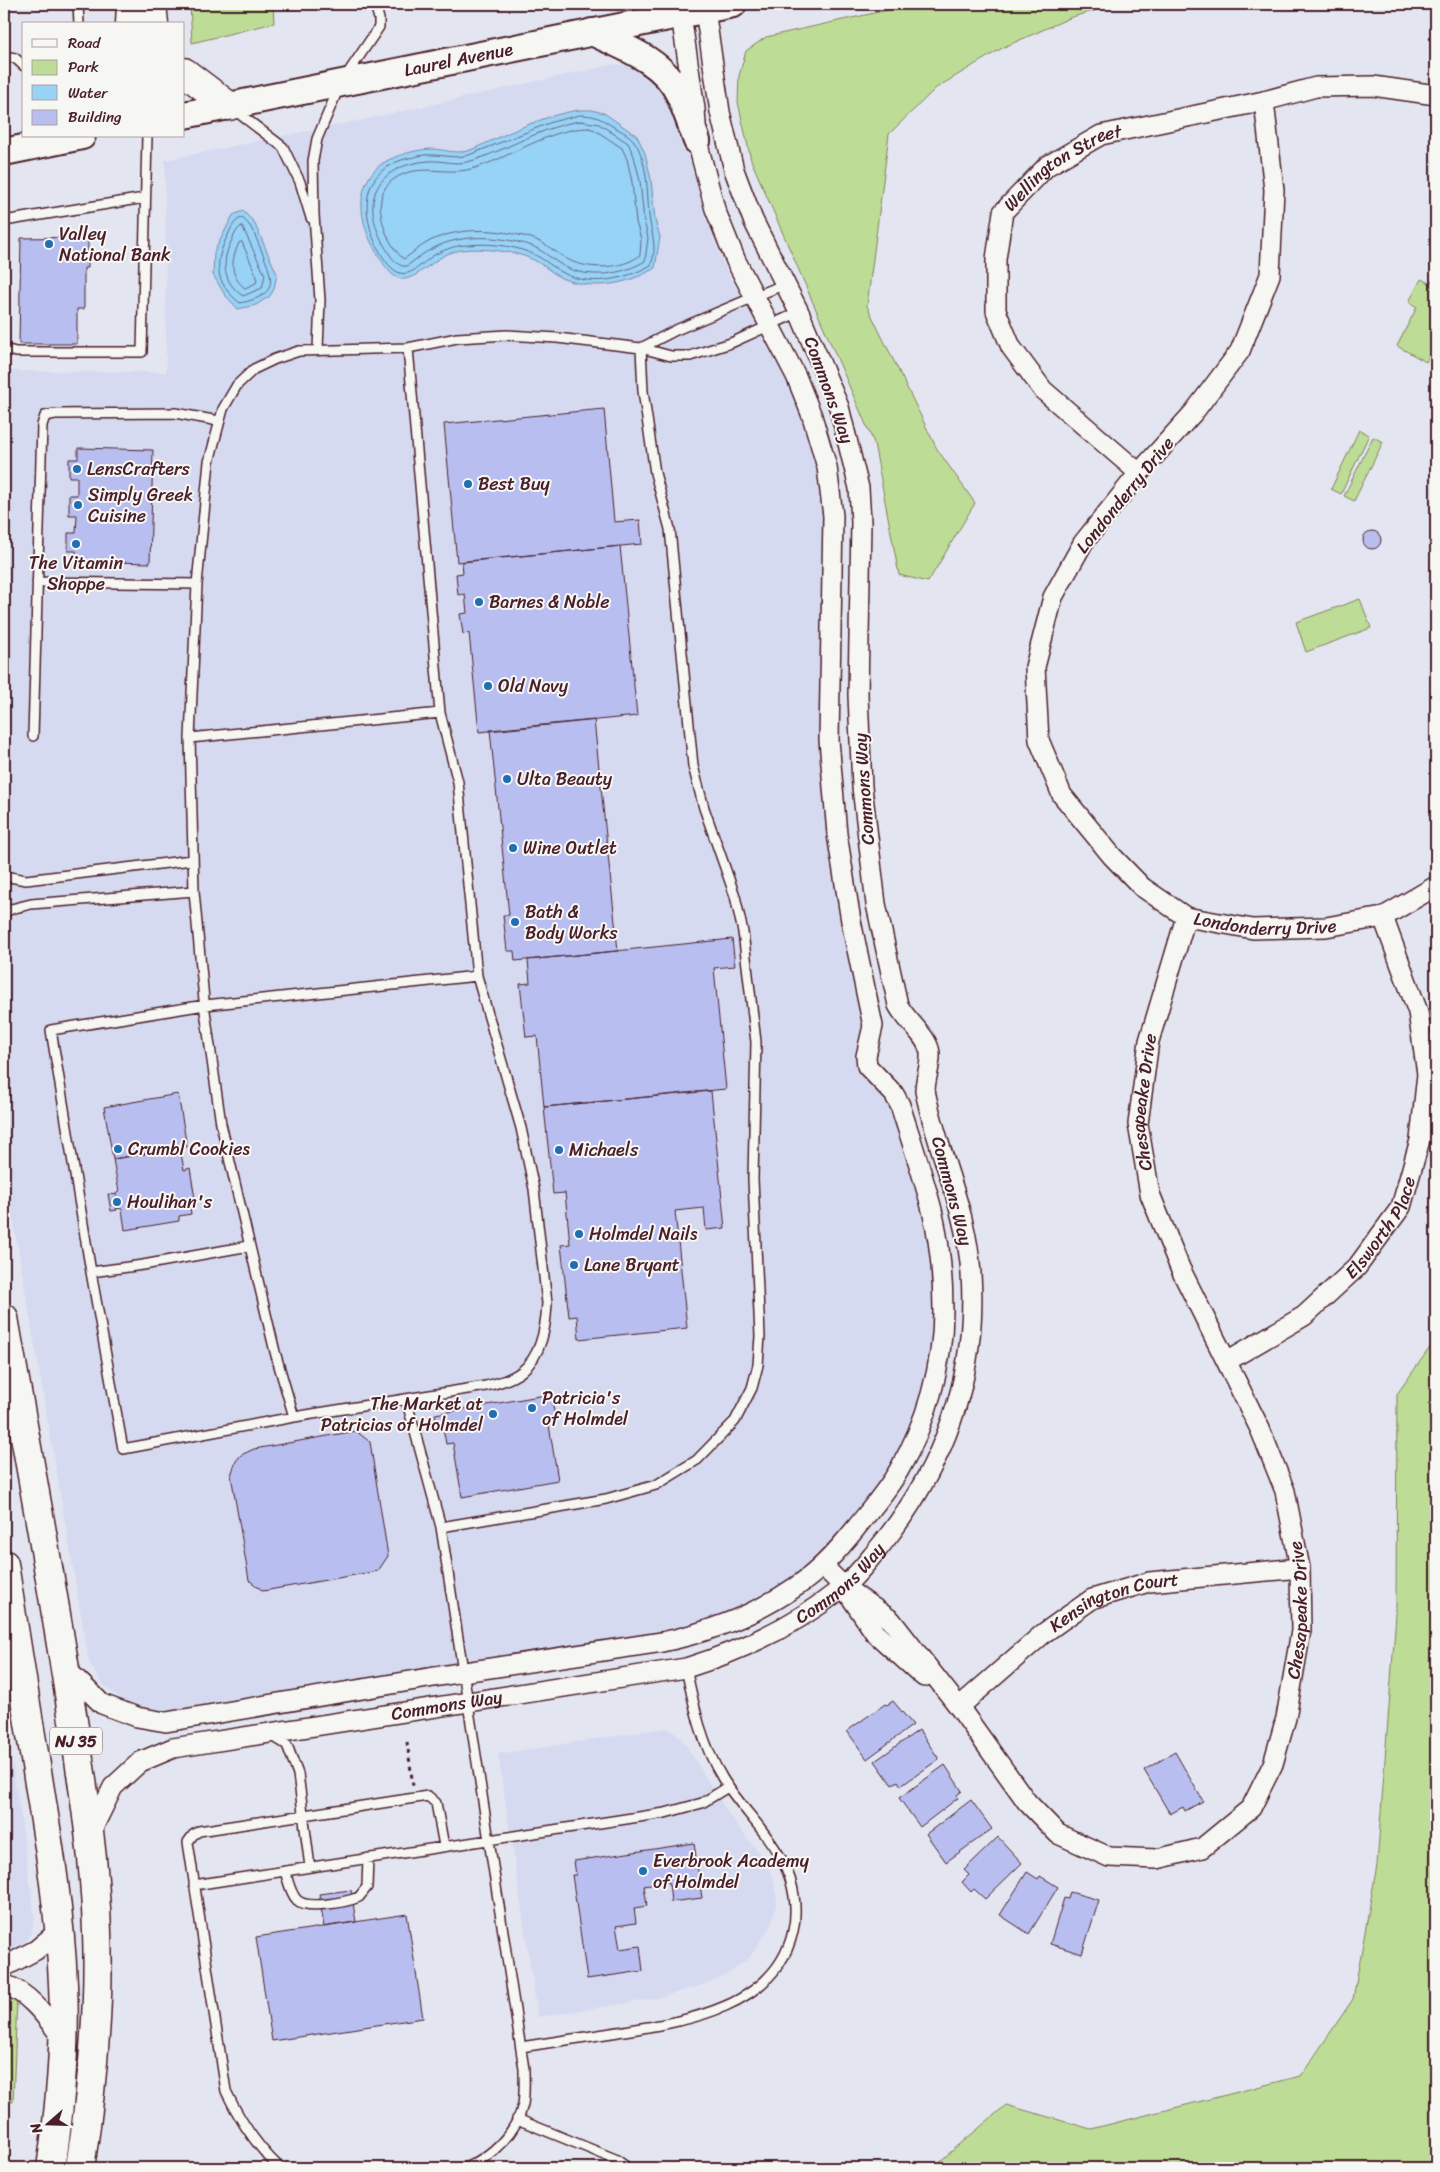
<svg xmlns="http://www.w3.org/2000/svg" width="1440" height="2172" font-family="Sriracha,sans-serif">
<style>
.built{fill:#d6daf1}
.green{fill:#bddd96;stroke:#847e60}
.water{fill:#97d2f7;stroke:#788aa5}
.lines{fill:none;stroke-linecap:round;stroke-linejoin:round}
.shore{stroke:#69677d;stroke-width:1}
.building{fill:#b8bff0;stroke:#4a1f2b}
.lane-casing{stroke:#4a1f2b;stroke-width:12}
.street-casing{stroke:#4a1f2b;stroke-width:22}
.secondary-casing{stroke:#4a1f2b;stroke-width:30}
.highway-casing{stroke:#4a1f2b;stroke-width:31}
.path{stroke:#4a1f2b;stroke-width:3;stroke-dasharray:4 4;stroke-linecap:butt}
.lane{stroke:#f6f6f2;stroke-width:9}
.street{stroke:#f6f6f2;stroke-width:19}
.secondary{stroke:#f6f6f2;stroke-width:26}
.highway{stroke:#f6f6f2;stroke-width:28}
.poi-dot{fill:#1f6fb2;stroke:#f6f6f2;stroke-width:2}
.labels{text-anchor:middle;stroke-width:4;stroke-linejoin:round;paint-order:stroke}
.shield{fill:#f6f6f2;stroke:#7e6067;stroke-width:1}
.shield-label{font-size:16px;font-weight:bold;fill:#4a1f2b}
.street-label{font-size:18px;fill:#4a1f2b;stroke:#f6f6f2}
.poi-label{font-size:18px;fill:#4a1f2b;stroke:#f6f6f2;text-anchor:start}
</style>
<rect width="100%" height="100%" fill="#e3e6f1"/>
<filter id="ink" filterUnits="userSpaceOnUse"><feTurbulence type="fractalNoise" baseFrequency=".02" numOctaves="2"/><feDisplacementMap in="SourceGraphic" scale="10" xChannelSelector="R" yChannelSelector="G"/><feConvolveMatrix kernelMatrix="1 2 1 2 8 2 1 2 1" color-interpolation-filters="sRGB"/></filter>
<g filter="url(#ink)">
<!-- built -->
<path class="built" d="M614,64L630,66L644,71L659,82L675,106L706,218L724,265L787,379L804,422L817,468L823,516L822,626L863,1020L860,1068L867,1082L882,1095L890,1106L914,1183L927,1234L934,1287L932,1346L920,1403L906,1439L888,1474L834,1542L784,1584L757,1600L727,1614L664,1634L165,1711L149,1709L132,1704L114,1694L101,1683L89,1662L4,1167V371L166,372L165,160L366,119Z
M4,1717L21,1818L35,1919L31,1933L23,1945L14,1952L4,1957Z
M666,1728L675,1732L684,1742L728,1813L762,1857L773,1876L777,1901L771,1925L750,1957L728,1974L703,1985L654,1999L538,2017L498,1754Z"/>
<!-- green -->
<path class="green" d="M190,4H273L274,23L192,43Z
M915,4H1118L1072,17L1004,47L936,88L889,134L867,306L937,449L975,503L928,582L899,575L874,443L751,160L738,102L739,76L746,51L766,37Z
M1421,279L1429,283L1432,281L1436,283V342L1426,362L1397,346L1417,307L1409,302Z
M1359,430L1369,435L1341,494L1331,489Z
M1373,437L1383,442L1354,501L1344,496Z
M1360,599L1371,628L1306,652L1296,622Z
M1436,1339V2168H932L1006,2105L1091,2129L1301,2076L1353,1999L1377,1865L1396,1614L1397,1394Z
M4,1999H17L13,2101L4,2104Z"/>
<!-- water -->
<path class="water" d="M580,110H591L604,113L637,136L645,153L651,179L655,220L660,237L655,268C627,285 593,291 561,278C553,274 547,267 539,263C525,254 508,252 492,250C478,249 464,248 450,253C435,258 415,281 401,279C391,277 385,266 380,258C361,230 350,186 383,163C396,155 415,150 430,149C444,149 453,154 468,151C504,136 541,115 580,110Z
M243,211L254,222L277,274L274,289L270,296L256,305L238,309L225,295L213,275L214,252L233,215Z"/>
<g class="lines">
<!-- shore -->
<path class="shore" d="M580,115C594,115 601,118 612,126C619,130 629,134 634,141C648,161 647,192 649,216C651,234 658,246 651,265C625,280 587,288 560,271C550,265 540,256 528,252C510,245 487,243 468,245C457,245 446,249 436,254C426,259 412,277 400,273C387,269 376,246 372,234C360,198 369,167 409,158C416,157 424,154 432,155C447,155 453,159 469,155L552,122Z
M581,121L599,124L628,143L634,156L640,181L644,221L648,238L645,261C622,275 590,279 565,267C552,260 542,249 529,245C498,236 461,233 432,249C423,253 415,260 407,266C396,268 389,253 384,245C359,199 377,165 429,161C445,160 454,166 471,161C508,150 542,126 581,121Z
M589,128L595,130L622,148L627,159L632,182L636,222L641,239L640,255C623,270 586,270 567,259C555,252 544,242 531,238C498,229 461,226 430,241C420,246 413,253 404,259C396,254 387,237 384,227C379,210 377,191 394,179C419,162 445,176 471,169C509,159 549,128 589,128Z
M242,218C252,225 255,236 260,247C273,278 281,295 240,303C214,283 214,262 228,235C231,228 235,219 242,218Z
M242,226L265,275L262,288L243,296C223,283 221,262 231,242C234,236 236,229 242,226Z
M242,242L257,277L256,283L245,288C229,276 231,260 239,243Z"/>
</g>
<!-- building -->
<path class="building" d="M88,237V268H84V309H77V344H19L21,238Z
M604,409L614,522L640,520L642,544L457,562L444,424Z
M78,448L153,450L150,563L76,561V551H68V533H76L77,515H69V495H77V477H69V459H78Z
M1363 540a9 9 0 1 1 18 0a9 9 0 1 1-18 0Z
M620,546L637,716L479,732L469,633L463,634L460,614L467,613L465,594L458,595L456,574L463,573L462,562Z
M594,720L618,951L515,961L514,951H507L503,915H509L490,730Z
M732,939L735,966L714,968L726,1089L544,1107L537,1036L526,1037L520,984L530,983L528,960Z
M711,1091L725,1228L706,1230L704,1208L675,1211L687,1328L579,1339L577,1316L569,1317L561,1245L570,1244L565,1193L553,1194L544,1107Z
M178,1094L187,1147L113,1159L104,1107Z
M180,1148L184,1170L190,1168L196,1205L190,1206L191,1214L179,1216V1221L125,1230L122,1209L116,1208L117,1210L111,1211L108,1194L117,1195L116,1193L119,1192L113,1159Z
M551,1394L556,1424L549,1425L558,1480L462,1497L453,1443L446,1444L443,1428H438L435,1414Z
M356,1431L370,1442L388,1556L378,1571L263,1591L249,1580L231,1475L236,1461L241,1455L254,1449Z
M893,1701L913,1725L867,1759L847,1731L885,1704L887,1705Z
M919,1730L939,1759L901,1786L898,1781L892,1785L875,1761Z
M1175,1752L1203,1801L1185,1811L1183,1807L1170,1814L1144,1770Z
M945,1765L962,1791L957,1795L958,1798L920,1827L899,1798Z
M971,1800L992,1829L946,1862L926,1834Z
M998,1837L1022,1863L985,1899L974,1889L971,1892L962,1882L969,1875L964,1870Z
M694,1843L702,1898L671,1902L669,1882L644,1886L647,1906L634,1908L636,1923L616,1926L620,1949L640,1946L643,1971L587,1979L572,1875H576L574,1861Z
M1027,1872L1038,1879L1040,1876L1058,1887L1029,1934L1000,1915Z
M351,1890L356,1922L324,1927L319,1894Z
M1070,1892L1099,1900L1082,1954L1050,1944L1064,1898L1068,1899Z
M407,1914L423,2018L272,2041L256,1937Z"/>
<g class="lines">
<!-- lane casing -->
<g class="lane-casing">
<path id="lane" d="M78,4L79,24
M4,56L15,58L24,66
M346,76L379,27V19L375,4
M233,109L283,147L300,182L311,218
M4,221L144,198
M641,348L676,330L785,284
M4,349L16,352H142L147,136
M318,349L320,300L314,215L313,161L317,139L339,87
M37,582L197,584
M33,736L42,425L45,416L55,414L175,413L219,421
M190,738L440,713
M4,876L26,880L192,860
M4,913L11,909L31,904L194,891
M249,1246L143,1265L91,1272L123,1449L294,1417L486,1386C499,1383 512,1379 522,1371C542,1355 546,1326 547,1303L534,1189L521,1128L477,976L458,782L440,713L408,348
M91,1272L51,1030L205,1005L477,976
M406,1399L441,1527L524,2069C524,2080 525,2092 523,2104C517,2133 491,2157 465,2168
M294,1417L275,1352L221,1124L205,1011L194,891L190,738L197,584L209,462L223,409L237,385L254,369L275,359L299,351L408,348L457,338L507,335L557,338L641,348L671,356H690L731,343L799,312
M441,1527L606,1499L656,1485L697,1460L735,1421L752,1388L758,1365L760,1336L753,1179L756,1042L743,932L735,896L704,808L693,766L670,529L655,473L643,391L641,348
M271,1735L287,1745L298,1774L310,1867
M285,1871C288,1880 290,1893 297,1900C307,1910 347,1902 359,1897L367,1887L368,1858
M194,1885L665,1813L702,1803L728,1787
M521,2047C553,2042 585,2037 618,2032C682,2022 776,2009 793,1931C798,1908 794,1883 783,1862C767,1831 741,1808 723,1779C702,1745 694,1707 686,1668
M517,2119L615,2159L628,2168
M280,2168C256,2146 240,2121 226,2091L188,1842L193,1835L199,1831L428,1796L436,1803L444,1846"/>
</g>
<!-- street casing -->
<g class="street-casing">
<g id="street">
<path id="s1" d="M1436,95L1373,86L1316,87L1264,101L1274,190L1270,275L1240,351L1194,412L1139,473L1083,543L1053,597L1035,667L1039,740L1062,795L1112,856L1142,887L1186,917L1253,929L1326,927L1383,917L1436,886"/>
<path id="s2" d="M1139,473L1043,390L1011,347L996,311V259L1003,212L1047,166L1101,135L1264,101"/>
<path id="s3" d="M1227,1361L1304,1316L1357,1267L1401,1207L1420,1140L1427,1074L1418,1012L1383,917"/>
<path d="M823,1566L844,1587L875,1633L924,1677"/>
<path id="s4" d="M844,1587L891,1620L959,1707L1027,1802L1058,1834L1109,1857L1157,1859L1202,1848L1251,1808L1273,1764L1286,1718L1301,1631L1300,1568L1285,1491L1260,1429L1180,1268L1150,1194L1138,1124L1149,1041L1186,917"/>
<path d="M65,1668L102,1704L137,1717L166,1722L464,1672L662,1642C709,1632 757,1614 797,1586C820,1571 839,1549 856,1528C871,1509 887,1491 899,1470C926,1424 943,1366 943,1311C943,1278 940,1243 932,1210C923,1175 911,1140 900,1105L894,1094L867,1066L866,1056L873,1026L851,921L837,834L829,740L833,516L827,467L812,416L796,376L736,261L715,209L697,141L695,109L681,15"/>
<path id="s5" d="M959,1707L1044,1633L1092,1599L1149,1582L1300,1568"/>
<path id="s6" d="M90,1834L113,1787L140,1762L173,1748L686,1668C741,1651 797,1624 842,1588C856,1577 867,1562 878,1549C943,1470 978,1377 971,1274C967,1209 938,1154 925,1091C925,1078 931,1066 930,1053C928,1036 906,1021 898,1005L876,904L862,787L858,695L861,522L859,488L839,407L799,312L753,220L734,170L720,112L705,10"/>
<path d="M4,1967L36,1950L60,1930"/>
<path d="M4,1984C31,1994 46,2017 63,2039"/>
</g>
</g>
<!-- secondary casing -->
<g class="secondary-casing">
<g id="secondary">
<path d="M592,32C623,47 663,60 679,94C686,109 691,125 697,141"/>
<path id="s7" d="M184,115L733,4"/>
<path d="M4,152L82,136"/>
</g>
</g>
<!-- highway casing -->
<g class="highway-casing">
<path id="highway" d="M152,4L154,24
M130,24L131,4
M184,72L229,106
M4,1318C27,1450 52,1581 72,1714C83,1786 95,1859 97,1932C100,2012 92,2090 80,2168
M4,1564C14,1629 24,1694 35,1759C47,1833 60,1908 63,1984C66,2045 60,2108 51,2168"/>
</g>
<!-- path -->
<path class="path" d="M407,1742L413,1786"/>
<!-- lane -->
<use href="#lane" class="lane"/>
<!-- street -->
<use href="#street" class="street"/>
<!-- secondary -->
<use href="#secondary" class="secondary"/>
<!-- highway -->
<use href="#highway" class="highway"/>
</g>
</g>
<!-- markers -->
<g class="poi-dot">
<circle cx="49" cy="244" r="5"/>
<circle cx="77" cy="469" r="5"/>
<circle cx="468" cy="484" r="5"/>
<circle cx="78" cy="505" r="5"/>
<circle cx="76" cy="544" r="5"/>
<circle cx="479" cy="602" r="5"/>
<circle cx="488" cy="686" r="5"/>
<circle cx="507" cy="779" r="5"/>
<circle cx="513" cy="848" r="5"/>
<circle cx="515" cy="922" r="5"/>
<circle cx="118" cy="1149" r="5"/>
<circle cx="559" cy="1150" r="5"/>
<circle cx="117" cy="1202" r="5"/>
<circle cx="579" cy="1234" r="5"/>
<circle cx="574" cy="1265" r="5"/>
<circle cx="532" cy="1408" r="5"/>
<circle cx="493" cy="1414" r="5"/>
<circle cx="643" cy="1871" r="5"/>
</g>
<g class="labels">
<!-- shield labels -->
<rect class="shield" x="50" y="1727.5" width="52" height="27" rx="4"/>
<g class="shield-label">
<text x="76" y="1747">NJ 35</text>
</g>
<!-- street labels -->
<g class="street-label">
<text dy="6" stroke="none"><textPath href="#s7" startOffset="280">Laurel Avenue</textPath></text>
<text dy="6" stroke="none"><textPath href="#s2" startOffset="395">Wellington Street</textPath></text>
<text transform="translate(829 390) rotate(70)" y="6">Commons Way</text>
<text transform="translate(1125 495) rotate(-51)" y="6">Londonderry Drive</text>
<text transform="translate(864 789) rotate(-94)" y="6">Commons Way</text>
<text dy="6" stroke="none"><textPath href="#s1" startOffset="1201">Londonderry Drive</textPath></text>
<text dy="6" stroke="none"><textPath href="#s4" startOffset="1289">Chesapeake Drive</textPath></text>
<text transform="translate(952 1191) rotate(75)" y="6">Commons Way</text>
<text dy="6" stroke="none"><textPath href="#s3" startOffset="208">Elsworth Place</textPath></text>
<text dy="6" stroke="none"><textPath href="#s6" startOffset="822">Commons Way</textPath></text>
<text dy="6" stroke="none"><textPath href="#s5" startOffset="191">Kensington Court</textPath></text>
<text dy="6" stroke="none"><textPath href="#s4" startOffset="749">Chesapeake Drive</textPath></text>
<text dy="6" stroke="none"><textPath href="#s6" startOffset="402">Commons Way</textPath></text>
</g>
<!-- poi labels -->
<g class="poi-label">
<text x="59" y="240">Valley<tspan x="59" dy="21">National Bank</tspan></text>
<text x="87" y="475">LensCrafters</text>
<text x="478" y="490">Best Buy</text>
<text x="88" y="501">Simply Greek<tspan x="88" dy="21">Cuisine</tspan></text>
<text x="76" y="569" text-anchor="middle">The Vitamin<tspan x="76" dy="21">Shoppe</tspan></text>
<text x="489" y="608">Barnes &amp; Noble</text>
<text x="498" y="692">Old Navy</text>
<text x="517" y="785">Ulta Beauty</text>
<text x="523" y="854">Wine Outlet</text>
<text x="525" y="918">Bath &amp;<tspan x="525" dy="21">Body Works</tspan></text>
<text x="128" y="1155">Crumbl Cookies</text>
<text x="569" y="1156">Michaels</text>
<text x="127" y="1208">Houlihan's</text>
<text x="589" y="1240">Holmdel Nails</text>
<text x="584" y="1271">Lane Bryant</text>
<text x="542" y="1404">Patricia's<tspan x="542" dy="21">of Holmdel</tspan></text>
<text x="483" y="1410" text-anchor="end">The Market at<tspan x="483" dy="21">Patricias of Holmdel</tspan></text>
<text x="653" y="1867">Everbrook Academy<tspan x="653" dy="21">of Holmdel</tspan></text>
</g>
</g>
<!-- margin -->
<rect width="1440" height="2172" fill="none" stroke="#f6f6f2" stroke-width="20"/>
<rect x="10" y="10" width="1420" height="2152" fill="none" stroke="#4a1f2b" stroke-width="2" filter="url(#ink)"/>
<!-- legend -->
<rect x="22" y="22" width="162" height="115" fill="#f6f6f2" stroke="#b1a0a2"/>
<rect x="32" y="39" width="25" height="8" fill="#f6f6f2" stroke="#b1a0a2"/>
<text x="68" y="48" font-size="15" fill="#4a1f2b">Road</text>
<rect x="32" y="60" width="25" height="15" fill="#bddd96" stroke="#b1a0a2"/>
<text x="68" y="72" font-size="15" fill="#4a1f2b">Park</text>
<rect x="32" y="85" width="25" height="15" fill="#97d2f7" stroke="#b1a0a2"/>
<text x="68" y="98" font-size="15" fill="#4a1f2b">Water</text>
<rect x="32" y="110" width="25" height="15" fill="#b8bff0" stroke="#b1a0a2"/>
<text x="68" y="122" font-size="15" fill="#4a1f2b">Building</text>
<!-- north arrow -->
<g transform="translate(48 2124) rotate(250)" stroke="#f6f6f2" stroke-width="4" paint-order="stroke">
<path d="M0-4L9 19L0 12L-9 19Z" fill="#4a1f2b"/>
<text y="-8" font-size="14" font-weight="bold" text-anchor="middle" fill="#4a1f2b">N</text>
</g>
</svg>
